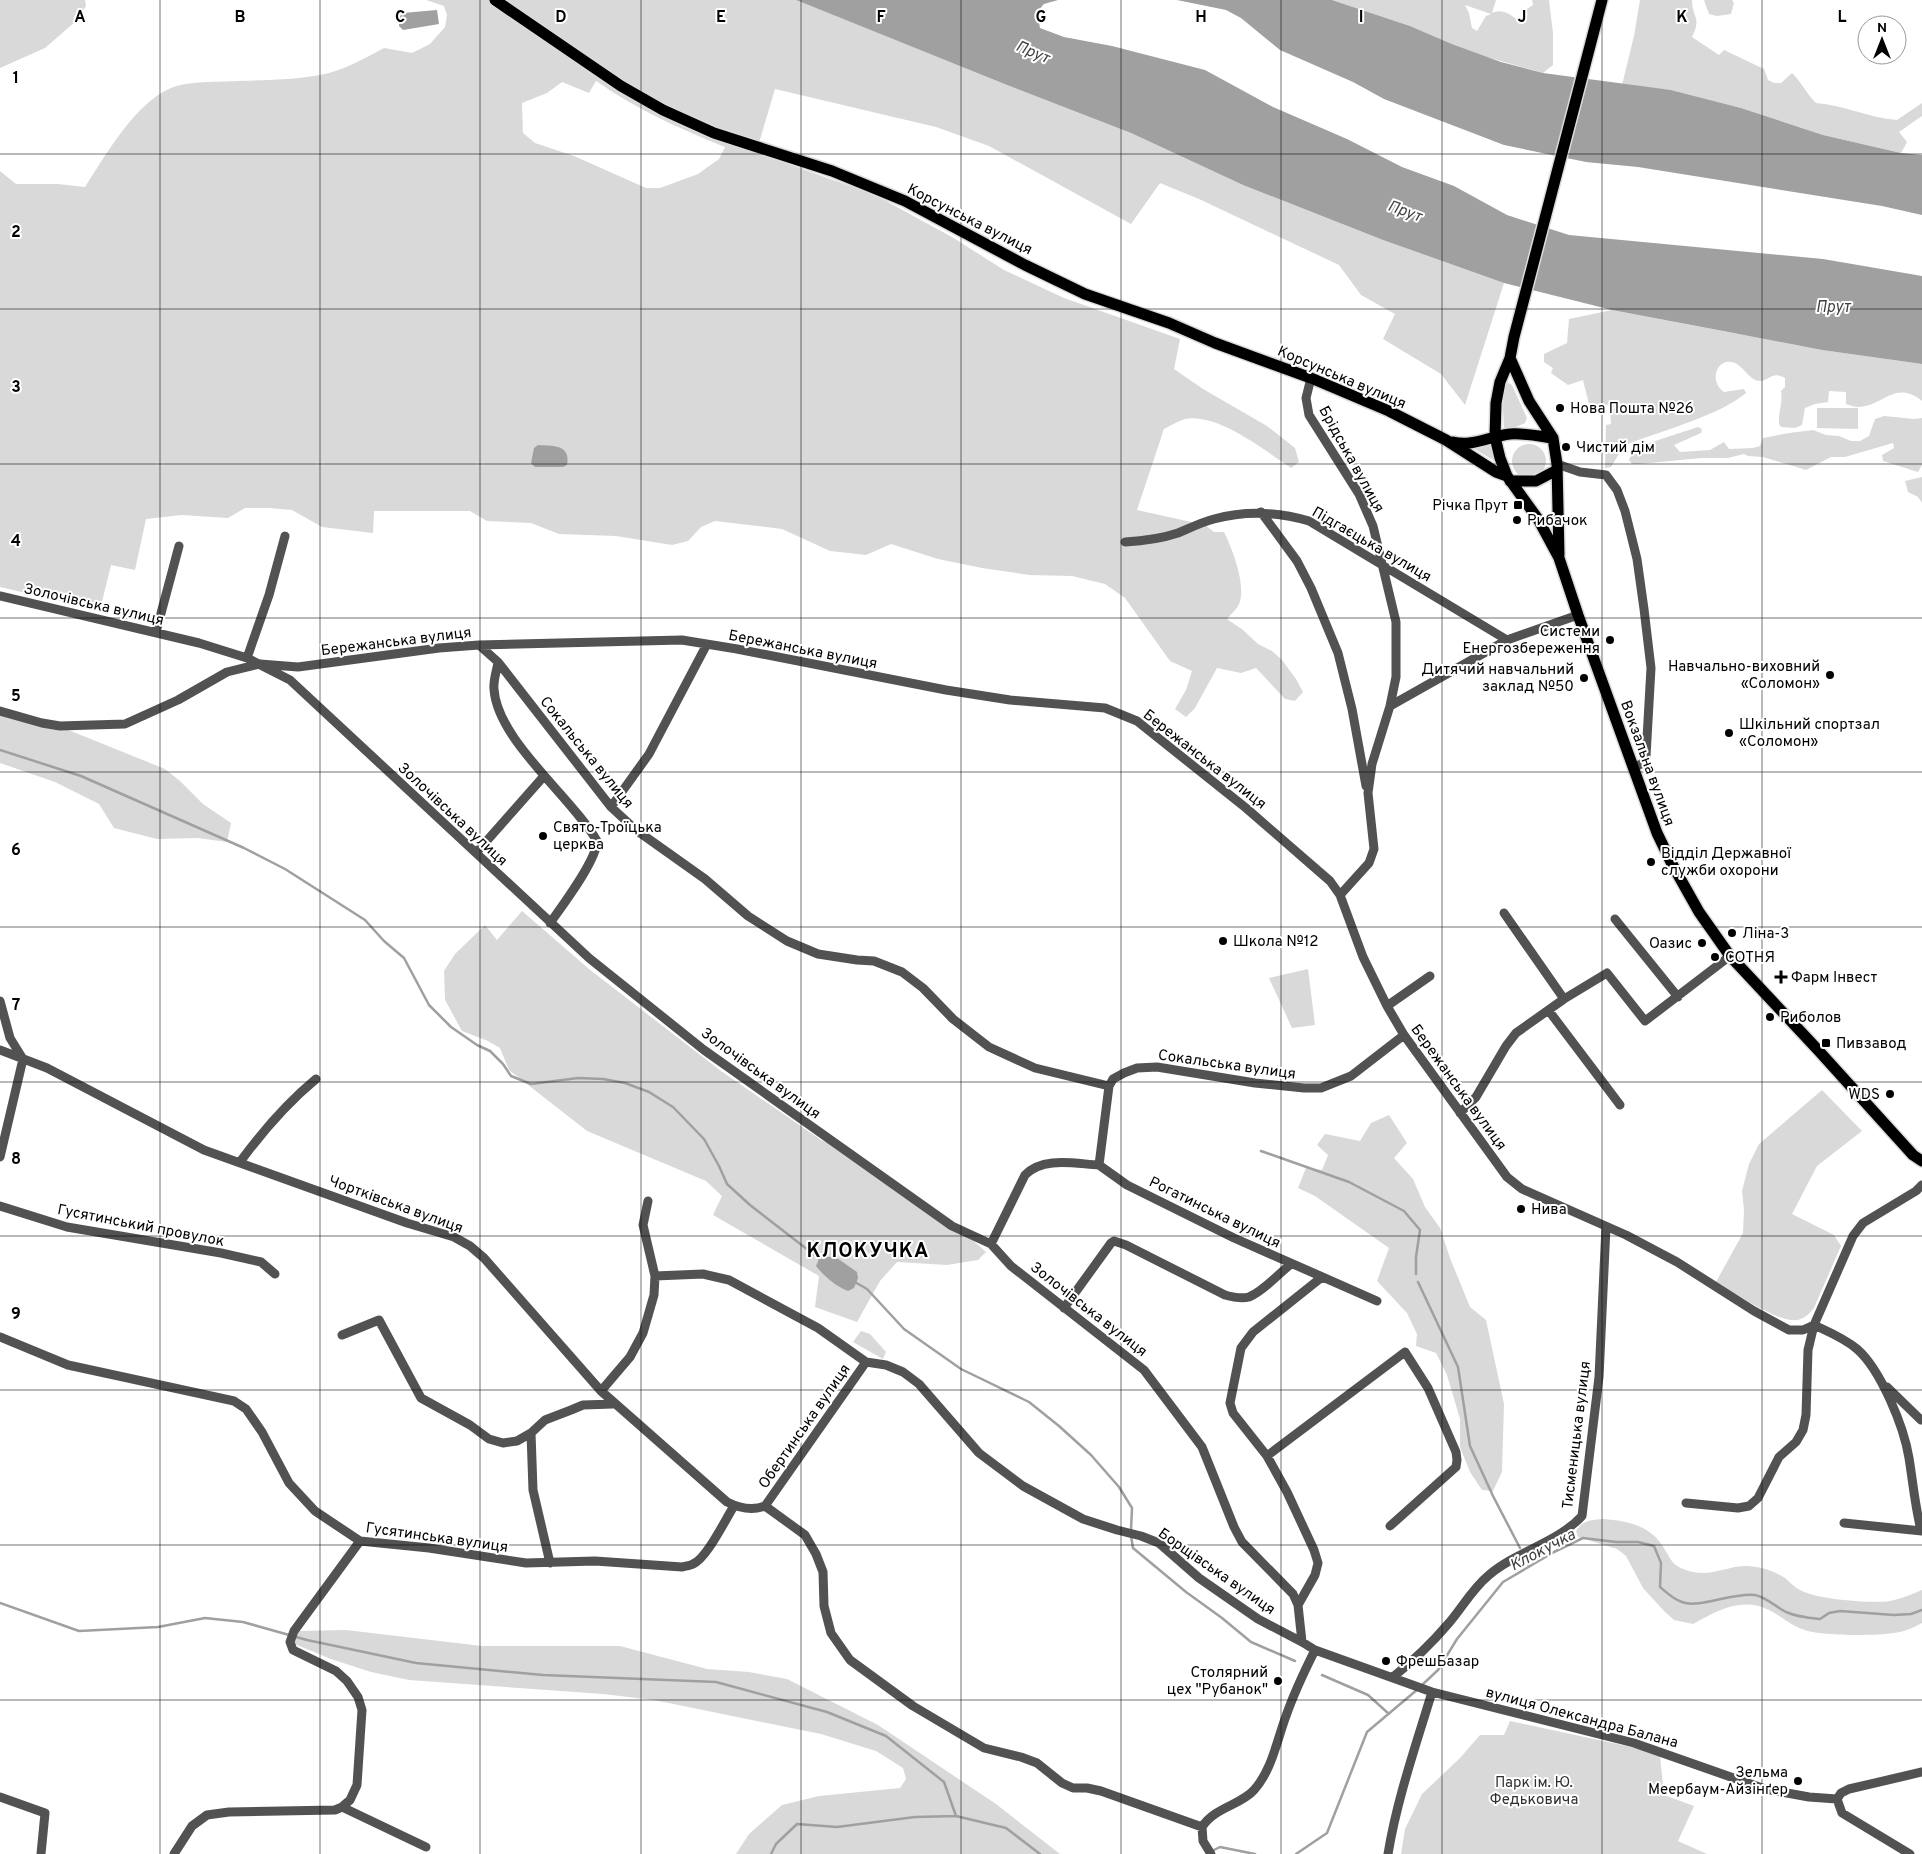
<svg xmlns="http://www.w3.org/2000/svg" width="1922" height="1854" font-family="Overpass,sans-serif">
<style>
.green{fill:#d9d9d9;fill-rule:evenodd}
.water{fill:#a0a0a0}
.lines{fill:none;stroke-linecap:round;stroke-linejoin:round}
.stream{stroke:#a0a0a0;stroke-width:2.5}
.major-casing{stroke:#dbdbdb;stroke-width:14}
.minor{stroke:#525252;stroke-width:9}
.major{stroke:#000;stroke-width:11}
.grid{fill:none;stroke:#000;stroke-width:1;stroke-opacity:0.55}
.poi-dot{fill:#000;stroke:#fff;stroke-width:2}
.labels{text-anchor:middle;stroke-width:4;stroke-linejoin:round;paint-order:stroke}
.street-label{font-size:15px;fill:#000;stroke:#fff}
.poi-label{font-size:15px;fill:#000;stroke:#fff;text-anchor:start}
.park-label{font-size:15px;fill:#303030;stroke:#fff}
.water-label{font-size:16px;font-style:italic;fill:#414141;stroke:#fff}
.district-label{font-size:20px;font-weight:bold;letter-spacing:1px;fill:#000;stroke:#fff}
.grid-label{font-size:16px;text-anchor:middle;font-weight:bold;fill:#000;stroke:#fff;stroke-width:4;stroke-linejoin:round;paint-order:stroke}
</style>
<rect width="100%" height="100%" fill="#fff"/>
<!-- green -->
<path class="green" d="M0,0H85L86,6L75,22L45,48L0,68Z
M426,0H796L1002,83L1131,133L1243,185L1383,240L1504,283L1465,405L1441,374L1383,339L1395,314L1361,295L1339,265L1199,199L1160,183L1131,224L989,146L936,127L775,89L756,153L873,194L952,237L1004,270L1064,298L1180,339L1174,369L1203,389L1267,426L1295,448L1299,462L1291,468C1264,450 1218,413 1185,419C1178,421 1170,426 1164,429L1137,510L1205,525L1214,532H1224C1232,548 1247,586 1239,604C1237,609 1230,615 1227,619L1243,630L1258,644L1272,651L1282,660L1296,679L1303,692L1295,701L1285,699L1256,668L1241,673L1217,668L1195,708L1186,717L1175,709L1186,690L1192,671L1170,661L1125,598L1105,584L1072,576L1029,575L982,568L938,559L891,544L866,555L830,551L782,529L715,521L701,527L688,541L672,545L616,536L559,534L531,523L487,521L470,511H374L373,533L322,527L292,510L269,508H245L228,518L182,515L146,519L135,570L111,565L100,610L0,587V171L16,184H58L85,187C105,156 135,103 171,88C187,81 220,82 238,81C269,80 299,80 329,73C348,68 367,57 384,48L412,53L430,44L445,27L447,15L444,6ZM596,81C638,110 678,128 725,147L719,159L698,174L660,188H646L574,156L535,143L523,133L522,103L547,93L562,82L589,93Z
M1332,0H1496L1492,13C1503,8 1511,15 1520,22L1525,16L1527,9L1533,5L1532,0H1549L1553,33V65L1543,73L1487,57L1452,44L1410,26ZM1465,5L1491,14L1486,16L1477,31L1472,28L1469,13Z
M1640,0H1692C1692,18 1702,17 1692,37L1719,55L1724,50L1764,69L1768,80L1774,83H1781L1792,73C1802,83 1806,93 1816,103C1844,105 1869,118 1897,120L1922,103V116L1899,132L1907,142L1901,153L1823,135L1741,108L1671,90L1622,85L1634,36Z
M1704,0H1732L1734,3L1731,14L1717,16L1709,14Z
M1612,310L1822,350L1922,364V401C1895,379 1883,407 1858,407C1854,407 1850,405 1846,404V392L1829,391L1828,402L1815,404L1805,408L1802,425L1795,428L1781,427L1779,424C1778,412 1783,404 1781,391L1785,387V378C1772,371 1771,380 1760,381C1750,381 1744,367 1735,363C1717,356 1708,381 1724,392L1744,389L1746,393C1720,415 1662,431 1630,443L1622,449L1611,467L1605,468L1606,425L1611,424L1610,405L1589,404L1583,380L1568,385L1551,373L1553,368L1544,362V354L1567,343L1569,319Z
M1509,383L1512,385L1527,418L1525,423L1507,431L1504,429L1503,410L1504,384Z
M1817,408H1858V429L1817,428Z
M1884,416L1914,419L1922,418V465L1918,472L1883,461L1882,455L1894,448L1893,443L1845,457H1831L1806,470L1763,457L1748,456L1744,454L1728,458H1701L1639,464H1632L1629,460L1631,454L1646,444L1698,427L1702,429L1701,433L1674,445L1680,452L1710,450L1724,442L1729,449L1753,448L1760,446L1763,438L1789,433L1813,430L1826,435L1839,436L1851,441H1860L1869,436L1875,419Z
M1492,440L1493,460L1471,447Z
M1512 461a17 17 0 1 1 34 0a17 17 0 1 1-34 0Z
M1922,477V503L1918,497L1908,492L1905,481Z
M0,714L66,729L165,769L180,781L203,804L231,823L227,842L198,838L157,839L114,828L99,804L55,782L0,763Z
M522,911L589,969L721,1071L821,1140L849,1152L957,1226L986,1252L978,1260L947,1265L897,1262L880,1281L857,1322L815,1307L819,1276L713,1215L722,1196L706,1181L587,1131L509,1070L500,1048L488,1041L462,1031L445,1000L444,971L455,954L485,925L497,940Z
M1308,969L1315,1025L1292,1028L1269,978Z
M1822,1090L1862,1131L1817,1166L1792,1214L1834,1235L1841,1246L1814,1308C1810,1313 1805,1318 1798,1320C1779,1324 1734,1292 1716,1282L1743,1233L1744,1210L1742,1191L1749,1164L1759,1144Z
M1389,1115L1407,1143L1394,1158L1413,1179L1425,1207L1440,1228L1450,1258L1470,1307L1486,1320L1504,1404L1502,1472L1493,1491L1482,1490L1470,1472L1460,1447V1419L1447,1375L1436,1353L1416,1346L1417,1334L1407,1313L1377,1281L1389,1248L1315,1196L1298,1188L1306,1168L1322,1170L1328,1155L1317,1145L1325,1134L1360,1141L1371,1123Z
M861,1331L870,1334L886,1352L883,1359L853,1342Z
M1604,1519C1629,1521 1652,1526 1665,1550C1672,1561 1672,1565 1686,1570C1710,1579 1726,1565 1749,1566C1760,1567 1775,1571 1785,1578C1790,1582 1794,1587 1800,1590C1815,1599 1872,1604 1890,1601C1901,1599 1912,1594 1922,1590V1623C1913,1628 1904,1632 1893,1633C1877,1636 1820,1636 1805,1630C1791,1626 1781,1616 1769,1610C1742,1596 1716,1611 1693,1624L1674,1620L1664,1611L1643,1588L1626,1556L1617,1549L1578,1537L1576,1531C1583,1520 1591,1520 1604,1519Z
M346,1630L482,1646H620L707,1669L749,1672L787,1679L878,1725L996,1804L1060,1854H736L749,1834L782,1805L819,1796L900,1788L906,1779L903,1768L876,1751L821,1734L654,1700L603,1694L409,1680L371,1672L331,1659L292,1643L297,1631Z
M1510,1721L1636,1748L1660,1756L1664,1795L1694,1806L1678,1841L1707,1854H1401L1405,1829L1422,1794L1460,1758L1480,1735H1504Z"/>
<!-- water -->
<path class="water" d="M796,0H1058L1044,4L1037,12L1040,28L1064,37L1112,46L1205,70L1273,107L1347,139L1402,167L1454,186L1507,215L1569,235L1823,259L1922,276V364L1822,350L1723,331L1612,310L1504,283L1383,240L1243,185L1131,133L1002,83Z
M1177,0H1332L1410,26L1452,44L1501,62L1543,73L1671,90L1741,108L1823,135L1901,153L1922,155V215L1882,206L1638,167L1586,162L1504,145L1384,99L1353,82L1280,50L1241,18L1226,10Z
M437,10L439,24L403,30L399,26V17L403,13Z
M538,445C553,446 571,444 567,465L563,467H535L531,463L534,448Z
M824,1256L837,1258L857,1272L858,1278L854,1288L848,1291C835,1286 824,1276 816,1266L819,1259Z"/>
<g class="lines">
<!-- stream -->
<path class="stream" d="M0,750L81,776L244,848L285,869L365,920L384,941L404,958L429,1005L451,1027L477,1045L490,1051L503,1064L511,1076L531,1084L578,1078L603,1079L625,1083L649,1092L673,1107L704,1139L719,1166L727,1184L750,1205L821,1260
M1261,1151L1349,1182L1404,1211L1420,1230L1416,1257V1274
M853,1281L867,1289L904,1329L961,1369L1029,1402L1059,1426L1091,1455L1119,1487L1132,1508L1131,1530
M1418,1282L1458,1367L1470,1446L1493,1496L1520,1548
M1131,1536L1133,1548L1186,1592L1222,1618L1251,1642L1295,1661
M1525,1558L1529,1566
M0,1603L79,1631L158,1627L205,1618L243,1622L307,1640L416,1663L543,1675L716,1682L827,1712L886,1736L944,1782L956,1816
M1322,1675L1368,1695L1389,1714
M1422,1685L1438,1670L1457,1639L1503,1582L1554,1552L1583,1538L1616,1542H1638L1654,1546L1661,1563L1660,1587C1666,1592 1673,1599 1682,1602C1699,1609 1733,1592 1755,1595C1766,1597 1776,1607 1786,1612C1797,1617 1809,1618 1820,1619L1829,1613L1840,1611L1894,1615L1911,1614L1922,1610
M1212,1851L1220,1847L1255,1854
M771,1854L776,1844L797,1824L837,1827L915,1817L956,1816L1006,1828L1040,1854
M1296,1854L1327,1833L1367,1732L1418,1689"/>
<!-- major casing -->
<g class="major-casing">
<path id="major" d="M495,0L621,86L663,110L714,133L832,171L905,201L1025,265L1085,294L1169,323L1215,343L1311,378L1389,411L1446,440L1496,472L1507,476
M1602,0L1514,337L1510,358L1500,382L1496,403L1495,437L1500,458L1507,476L1538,519L1559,558L1578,615L1657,833L1672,864L1699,912L1730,956L1818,1050L1913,1155L1922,1161
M1510,358L1529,401L1553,438L1557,464L1559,555
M1453,442C1472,447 1491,436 1510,434C1525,433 1538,436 1553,438
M1510,481H1536L1557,470"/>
</g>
<!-- minor -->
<path class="minor" d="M1311,378L1306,398L1309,415L1359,494L1373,526L1396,622V677L1390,706L1372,764L1368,793L1374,849L1369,863L1340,895
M1557,464L1580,472L1606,475L1617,490L1625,511L1637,559L1644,609L1651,668L1646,756L1643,763L1633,768
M1261,512L1297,561L1311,588L1338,653L1352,709L1366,786
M1125,542C1143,541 1160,539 1178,533C1190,528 1202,522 1214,519C1247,510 1278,512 1309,521L1507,640
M0,596L199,643L247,658L290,680L589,958L704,1050L952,1226L991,1244L1011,1266L1144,1370L1202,1447L1234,1527L1242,1542L1293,1594L1298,1605L1302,1642L1315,1650L1432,1692L1634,1743L1765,1789L1809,1797L1837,1799
M156,632L179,546
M479,645L498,662L611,807L636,830L705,879L748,916L787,941L818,954L857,960L874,961L902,972L923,988L953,1019L989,1047L1035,1068L1109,1086L1113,1079L1124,1073L1137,1068L1157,1067L1255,1083L1304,1088H1321L1351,1076L1404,1035
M247,658L269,595L285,536
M498,662C497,670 493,680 494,689C497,740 572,797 597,841C597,860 562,906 550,923
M1390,706L1507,640L1578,615
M0,711L42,723L60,726L125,724L178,700L227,672L260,664L298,667L439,648L479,645L682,640L737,649L946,690L1010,700L1105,708L1137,721L1246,808L1330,881L1340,895L1363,957L1387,1006L1404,1035L1507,1177L1522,1189L1626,1235L1677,1262L1754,1311L1789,1330H1803L1814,1325L1853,1236L1863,1223L1916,1191L1922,1185
M611,807L649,754L707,644
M476,853L544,776
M1504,913L1564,999
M1615,919L1678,997
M0,1001L10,1038L23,1059L0,1157
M1387,1006L1430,976
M1549,1011L1620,1105
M0,1050L47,1068L204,1150L407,1223L454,1237L470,1246L484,1258L601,1391L727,1502C739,1508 752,1511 765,1506L866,1362
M1460,1113L1476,1097L1506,1046L1516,1033L1564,999L1607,973L1645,1021L1730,956
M240,1162C262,1132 287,1103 316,1079
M1099,1165L1127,1185L1234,1238L1377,1301
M0,1206L67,1227L221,1253L261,1262L275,1274
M991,1244L1025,1175C1043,1156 1076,1164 1099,1165L1109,1086
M655,1276L703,1274L729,1280L818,1328L866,1362L886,1365L903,1372L919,1384L979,1453L1023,1486L1083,1519L1117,1530L1141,1536L1159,1543L1199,1578L1258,1619L1302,1642
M1064,1308L1111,1243L1114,1241L1126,1245L1225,1295C1232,1297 1242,1299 1249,1297C1264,1291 1278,1274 1291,1264
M342,1335L379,1320L421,1398L470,1425L489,1439L503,1443L517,1441L531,1433L545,1420L571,1410L583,1405L613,1404
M0,1337L68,1365L234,1401L246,1409L262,1432L289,1483L315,1511L360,1541L429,1548L526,1563L595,1561L682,1567C685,1566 690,1566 693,1564C707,1558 725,1520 734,1506
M1887,1387L1921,1420H1922
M601,1391L630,1357L643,1333L654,1295L655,1276L643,1225L648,1201
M531,1433L533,1490L550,1563
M1267,1456L1405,1352L1428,1388L1456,1452L1457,1460L1456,1467L1390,1526
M1686,1503L1738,1508L1749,1506L1758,1498L1779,1457L1796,1442L1803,1430L1806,1415L1808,1350L1814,1325C1829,1332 1844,1338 1857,1349C1881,1370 1904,1427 1909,1458C1913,1483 1915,1506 1921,1530
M765,1506L805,1535L816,1554L823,1572L824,1606L831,1633L850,1660L913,1706L984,1748L1021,1757L1037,1763L1062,1783L1073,1788H1087L1101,1791L1202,1827
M1844,1523L1922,1531
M1298,1605L1315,1575L1318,1563L1314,1550L1287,1492L1267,1456L1233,1413L1230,1403L1241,1348L1253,1332L1322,1277
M1393,1677C1413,1661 1431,1644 1448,1624C1462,1608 1472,1589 1489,1575C1517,1551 1557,1543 1582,1516L1599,1377L1606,1227
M0,1797L45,1813L41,1854
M1837,1799L1842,1813L1910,1854
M1837,1799L1841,1793L1849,1789L1922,1772
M342,1807L426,1847
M174,1854L192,1826L207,1815L229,1812L335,1810L342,1807L350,1800L357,1785L362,1710L358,1697L347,1681L336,1671L293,1650L290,1642L294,1631L360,1541
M1211,1854L1203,1841L1202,1827C1215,1807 1241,1805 1254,1790C1272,1770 1277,1740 1286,1716C1294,1693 1304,1672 1315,1650
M1388,1854C1397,1799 1416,1745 1432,1692"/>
<!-- major -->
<use href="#major" class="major"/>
</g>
<!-- grid -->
<path class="grid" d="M160,0V1854M320,0V1854M480,0V1854M641,0V1854M801,0V1854M961,0V1854M1121,0V1854M1281,0V1854M1442,0V1854M1602,0V1854M1762,0V1854M0,154H1922M0,309H1922M0,464H1922M0,618H1922M0,772H1922M0,927H1922M0,1082H1922M0,1236H1922M0,1390H1922M0,1545H1922M0,1700H1922"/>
<!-- markers -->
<g class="poi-dot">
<circle cx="1560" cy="408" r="5"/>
<circle cx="1566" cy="447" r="5"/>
<rect x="1513" y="500" width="10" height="10" rx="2.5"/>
<circle cx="1517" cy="520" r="5"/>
<circle cx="1610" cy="640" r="5"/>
<circle cx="1830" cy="675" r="5"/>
<circle cx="1584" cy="678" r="5"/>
<circle cx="1729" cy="733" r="5"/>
<circle cx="543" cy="836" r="5"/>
<circle cx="1651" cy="862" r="5"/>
<circle cx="1732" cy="933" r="5"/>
<circle cx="1223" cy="941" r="5"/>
<circle cx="1702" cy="943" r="5"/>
<circle cx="1715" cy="957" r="5"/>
<path d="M1778.5 969.5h5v5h5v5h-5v5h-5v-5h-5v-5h5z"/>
<circle cx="1770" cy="1017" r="5"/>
<rect x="1821" y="1038" width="10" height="10" rx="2.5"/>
<circle cx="1890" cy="1094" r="5"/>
<circle cx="1521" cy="1209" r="5"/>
<circle cx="1386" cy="1661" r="5"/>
<circle cx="1278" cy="1681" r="5"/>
<circle cx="1798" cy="1781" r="5"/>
</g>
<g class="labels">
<!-- street labels -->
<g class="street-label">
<text transform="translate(970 219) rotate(27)" y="5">Корсунська вулиця</text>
<text transform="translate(1342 377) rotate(23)" y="5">Корсунська вулиця</text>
<text transform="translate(1352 459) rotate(61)" y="5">Брідська вулиця</text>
<text transform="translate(1372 544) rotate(30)" y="5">Підгаєцька вулиця</text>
<text transform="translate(94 604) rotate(13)" y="5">Золочівська вулиця</text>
<text transform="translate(396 641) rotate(-7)" y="5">Бережанська вулиця</text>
<text transform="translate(803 649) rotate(11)" y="5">Бережанська вулиця</text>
<text transform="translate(587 752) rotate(51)" y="5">Сокальська вулиця</text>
<text transform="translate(1205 759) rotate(38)" y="5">Бережанська вулиця</text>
<text transform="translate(1648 763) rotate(70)" y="5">Вокзальна вулиця</text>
<text transform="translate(453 814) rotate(43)" y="5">Золочівська вулиця</text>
<text transform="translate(1227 1064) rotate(8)" y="5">Сокальська вулиця</text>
<text transform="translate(761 1073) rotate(36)" y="5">Золочівська вулиця</text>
<text transform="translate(1459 1087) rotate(54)" y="5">Бережанська вулиця</text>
<text transform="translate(396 1204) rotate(20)" y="5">Чортківська вулиця</text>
<text transform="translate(1215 1212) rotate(26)" y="5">Рогатинська вулиця</text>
<text transform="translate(141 1225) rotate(11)" y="5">Гусятинський провулок</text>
<text transform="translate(1089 1309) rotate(38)" y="5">Золочівська вулиця</text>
<text transform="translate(804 1426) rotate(-55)" y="5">Обертинська вулиця</text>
<text transform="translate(1576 1435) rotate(-83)" y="5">Тисменицька вулиця</text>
<text transform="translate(437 1537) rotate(8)" y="5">Гусятинська вулиця</text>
<text transform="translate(1217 1571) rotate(35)" y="5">Борщівська вулиця</text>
<text transform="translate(1582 1717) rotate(15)" y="5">вулиця Олександра Балана</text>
</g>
<!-- poi labels -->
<g class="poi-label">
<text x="1570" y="413">Нова Пошта №26</text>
<text x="1576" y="452">Чистий дім</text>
<text x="1508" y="510" text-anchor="end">Річка Прут</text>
<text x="1527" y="525">Рибачок</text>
<text x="1600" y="636" text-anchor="end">Системи<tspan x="1600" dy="17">Енергозбереження</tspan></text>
<text x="1820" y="671" text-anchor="end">Навчально-виховний<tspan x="1820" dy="17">«Соломон»</tspan></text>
<text x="1574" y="674" text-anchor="end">Дитячий навчальний<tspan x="1574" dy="17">заклад №50</tspan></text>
<text x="1739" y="729">Шкільний спортзал<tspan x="1739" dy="17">«Соломон»</tspan></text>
<text x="553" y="832">Свято-Троїцька<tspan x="553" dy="17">церква</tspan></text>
<text x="1661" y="858">Відділ Державної<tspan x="1661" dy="17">служби охорони</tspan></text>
<text x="1742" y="938">Ліна-3</text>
<text x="1233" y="946">Школа №12</text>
<text x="1692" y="948" text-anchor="end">Оазис</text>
<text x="1725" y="962">СОТНЯ</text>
<text x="1791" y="982">Фарм Інвест</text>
<text x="1780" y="1022">Риболов</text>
<text x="1836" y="1048">Пивзавод</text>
<text x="1880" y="1099" text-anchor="end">WDS</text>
<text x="1531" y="1214">Нива</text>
<text x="1396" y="1666">ФрешБазар</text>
<text x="1268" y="1677" text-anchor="end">Столярний<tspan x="1268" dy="17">цех "Рубанок"</tspan></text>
<text x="1788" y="1777" text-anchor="end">Зельма<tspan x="1788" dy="17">Меербаум-Айзінґер</tspan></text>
</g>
<!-- park labels -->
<g class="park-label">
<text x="1534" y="1787">Парк ім. Ю.<tspan x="1534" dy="17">Федьковича</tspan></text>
</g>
<!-- water labels -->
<g class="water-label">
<text transform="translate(1033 51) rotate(23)" y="6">Прут</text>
<text transform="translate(1405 210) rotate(20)" y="6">Прут</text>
<text x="1833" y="312">Прут</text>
<text transform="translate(1542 1549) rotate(-28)" y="6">Клокучка</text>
</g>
<!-- district labels -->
<g class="district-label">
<text x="868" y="1257">КЛОКУЧКА</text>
</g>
</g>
<g class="grid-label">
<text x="80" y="22">A</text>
<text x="240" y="22">B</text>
<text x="400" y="22">C</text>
<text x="561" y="22">D</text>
<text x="721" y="22">E</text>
<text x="881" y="22">F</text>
<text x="1041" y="22">G</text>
<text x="1201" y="22">H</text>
<text x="1361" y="22">I</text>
<text x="1522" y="22">J</text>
<text x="1682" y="22">K</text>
<text x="1842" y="22">L</text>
<text x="16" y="83">1</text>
<text x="16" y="237">2</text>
<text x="16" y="392">3</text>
<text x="16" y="546">4</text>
<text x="16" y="701">5</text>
<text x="16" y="855">6</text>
<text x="16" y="1010">7</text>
<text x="16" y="1164">8</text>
<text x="16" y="1319">9</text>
</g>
<!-- north arrow -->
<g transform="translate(1882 40)"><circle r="24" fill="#ffffff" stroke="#999999"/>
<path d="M0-4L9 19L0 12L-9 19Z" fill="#000000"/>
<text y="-8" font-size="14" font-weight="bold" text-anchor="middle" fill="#000000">N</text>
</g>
</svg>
